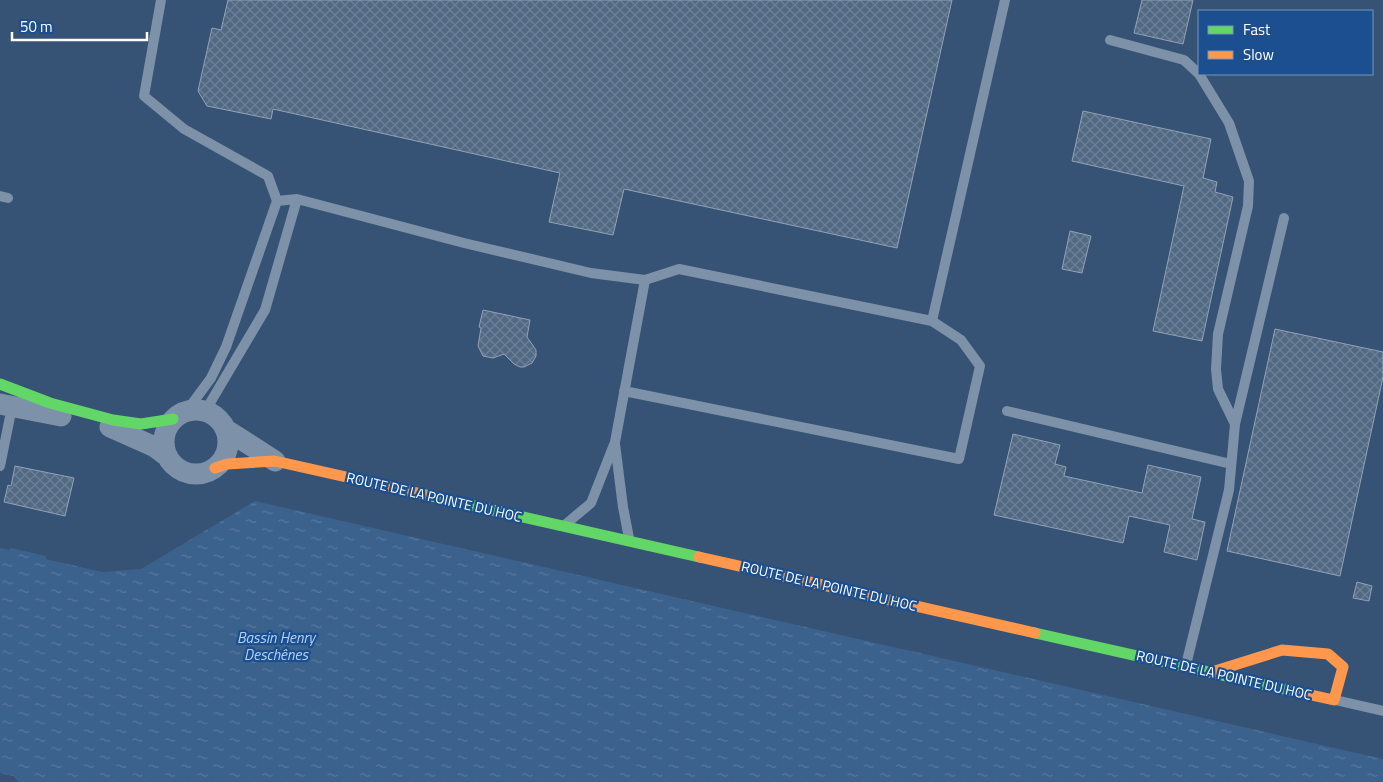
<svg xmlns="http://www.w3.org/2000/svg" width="1383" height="782" font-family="'Titillium Web',sans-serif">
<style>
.water{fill:url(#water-ripples)}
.building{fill:url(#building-cross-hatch);stroke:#92a2b6}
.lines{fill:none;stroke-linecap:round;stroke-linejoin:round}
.lane{stroke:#7d92a8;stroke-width:10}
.street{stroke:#7d92a8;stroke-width:21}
.fast{stroke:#63d668;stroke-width:11}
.slow{stroke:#ff974d;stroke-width:11}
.labels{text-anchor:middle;stroke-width:4.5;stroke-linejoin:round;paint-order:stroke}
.street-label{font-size:14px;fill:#fff;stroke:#1b4f8f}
.water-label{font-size:15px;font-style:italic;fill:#b5d3f5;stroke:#1b4f8f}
</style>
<defs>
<pattern id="water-ripples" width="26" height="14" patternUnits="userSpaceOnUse" patternTransform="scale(1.25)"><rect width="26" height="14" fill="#3b618d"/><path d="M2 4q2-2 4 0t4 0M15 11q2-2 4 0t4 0" fill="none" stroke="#58799e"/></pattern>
<pattern id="building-cross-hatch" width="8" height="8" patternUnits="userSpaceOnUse" patternTransform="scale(1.25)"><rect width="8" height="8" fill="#526984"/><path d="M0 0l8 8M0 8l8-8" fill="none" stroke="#6c8096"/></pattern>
</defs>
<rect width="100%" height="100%" fill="#365274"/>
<!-- water -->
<path class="water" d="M255,501L1383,759V782H19L13,776L0,773V548L10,550L11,548L46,556V559L102,572L141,569Z"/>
<!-- building -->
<path class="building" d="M228,0H952L897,248L624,189L613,235L549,222L560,173L273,109L271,119L207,106L198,91L212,28L221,30Z
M1142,0H1193L1183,44L1134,33Z
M1083,111L1211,139L1203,178L1217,182L1215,192L1233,197L1202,341L1153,331L1184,186L1072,161Z
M1070,231L1091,236L1082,273L1062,269Z
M483,310L530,320L527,337L536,350V356L532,363L524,367H520L514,364L504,354L493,358L483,356L478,346L481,328L479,327Z
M1275,329L1383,352V377L1340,576L1227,551Z
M1013,434L1060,445L1055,464L1066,467L1064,476L1142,493L1148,465L1201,477L1192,519L1205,522L1197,560L1164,552L1170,525L1129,516L1123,543L994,515Z
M15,466L74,478L65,516L4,502L8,485L11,486Z
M1357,582L1372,586L1369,601L1353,598Z"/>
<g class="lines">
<!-- lane -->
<path class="lane" d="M161,0L144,96L184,129L268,176L277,201L297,199L464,243L591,273L645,280L679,269L932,321L1005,0
M1110,40L1184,60L1199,74
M1199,74L1229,123L1249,181L1248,206L1218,334L1216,369L1218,389L1235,424
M0,196L8,198
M624,391L959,459L980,366L961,340L932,321
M1007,411L1231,464
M186,412L211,378L226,347L277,201
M214,416L210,403L265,310L297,199
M615,444L623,507L629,538
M0,466L12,407
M566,524L591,503L615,442L645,280
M1186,665L1229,490L1235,424L1284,218
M1335,700L1383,711"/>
<!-- street -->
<path class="street" d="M0,404L61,416
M164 442a32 32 0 1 1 64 0a32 32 0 1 1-64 0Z
M110,427L155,447L167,456
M225,429L275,461"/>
<!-- fast -->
<path class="fast" d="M0,384L50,403L113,420L141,424L173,419
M422,494L699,557
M1035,633L1302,693"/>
<!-- slow -->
<path class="slow" d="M215,468L227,464L275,461L422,494
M699,557L1035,633
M1212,672L1282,650L1328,654L1343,667L1334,700L1302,693"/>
</g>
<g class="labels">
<!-- street labels -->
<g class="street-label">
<text transform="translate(434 497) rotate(13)" y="5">ROUTE DE LA POINTE DU HOC</text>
<text transform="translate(829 586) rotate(13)" y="5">ROUTE DE LA POINTE DU HOC</text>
<text transform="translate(1224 675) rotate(13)" y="5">ROUTE DE LA POINTE DU HOC</text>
</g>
<!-- water labels -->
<g class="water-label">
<text x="276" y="643">Bassin Henry<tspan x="276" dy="17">Deschênes</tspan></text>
</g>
</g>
<!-- legend -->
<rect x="1198" y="10" width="175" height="65" fill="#1b4f8f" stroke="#7695bc"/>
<rect x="1208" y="26" width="25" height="8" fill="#63d668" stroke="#7695bc"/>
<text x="1243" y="35" font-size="15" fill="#ffffff">Fast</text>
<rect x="1208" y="51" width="25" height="8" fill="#ff974d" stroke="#7695bc"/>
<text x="1243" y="60" font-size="15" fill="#ffffff">Slow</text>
<!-- scale -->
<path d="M12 32v8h135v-8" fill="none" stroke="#ffffff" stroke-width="2.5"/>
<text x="20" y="32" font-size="15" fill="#ffffff" stroke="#1b4f8f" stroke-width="4" paint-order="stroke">50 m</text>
</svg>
